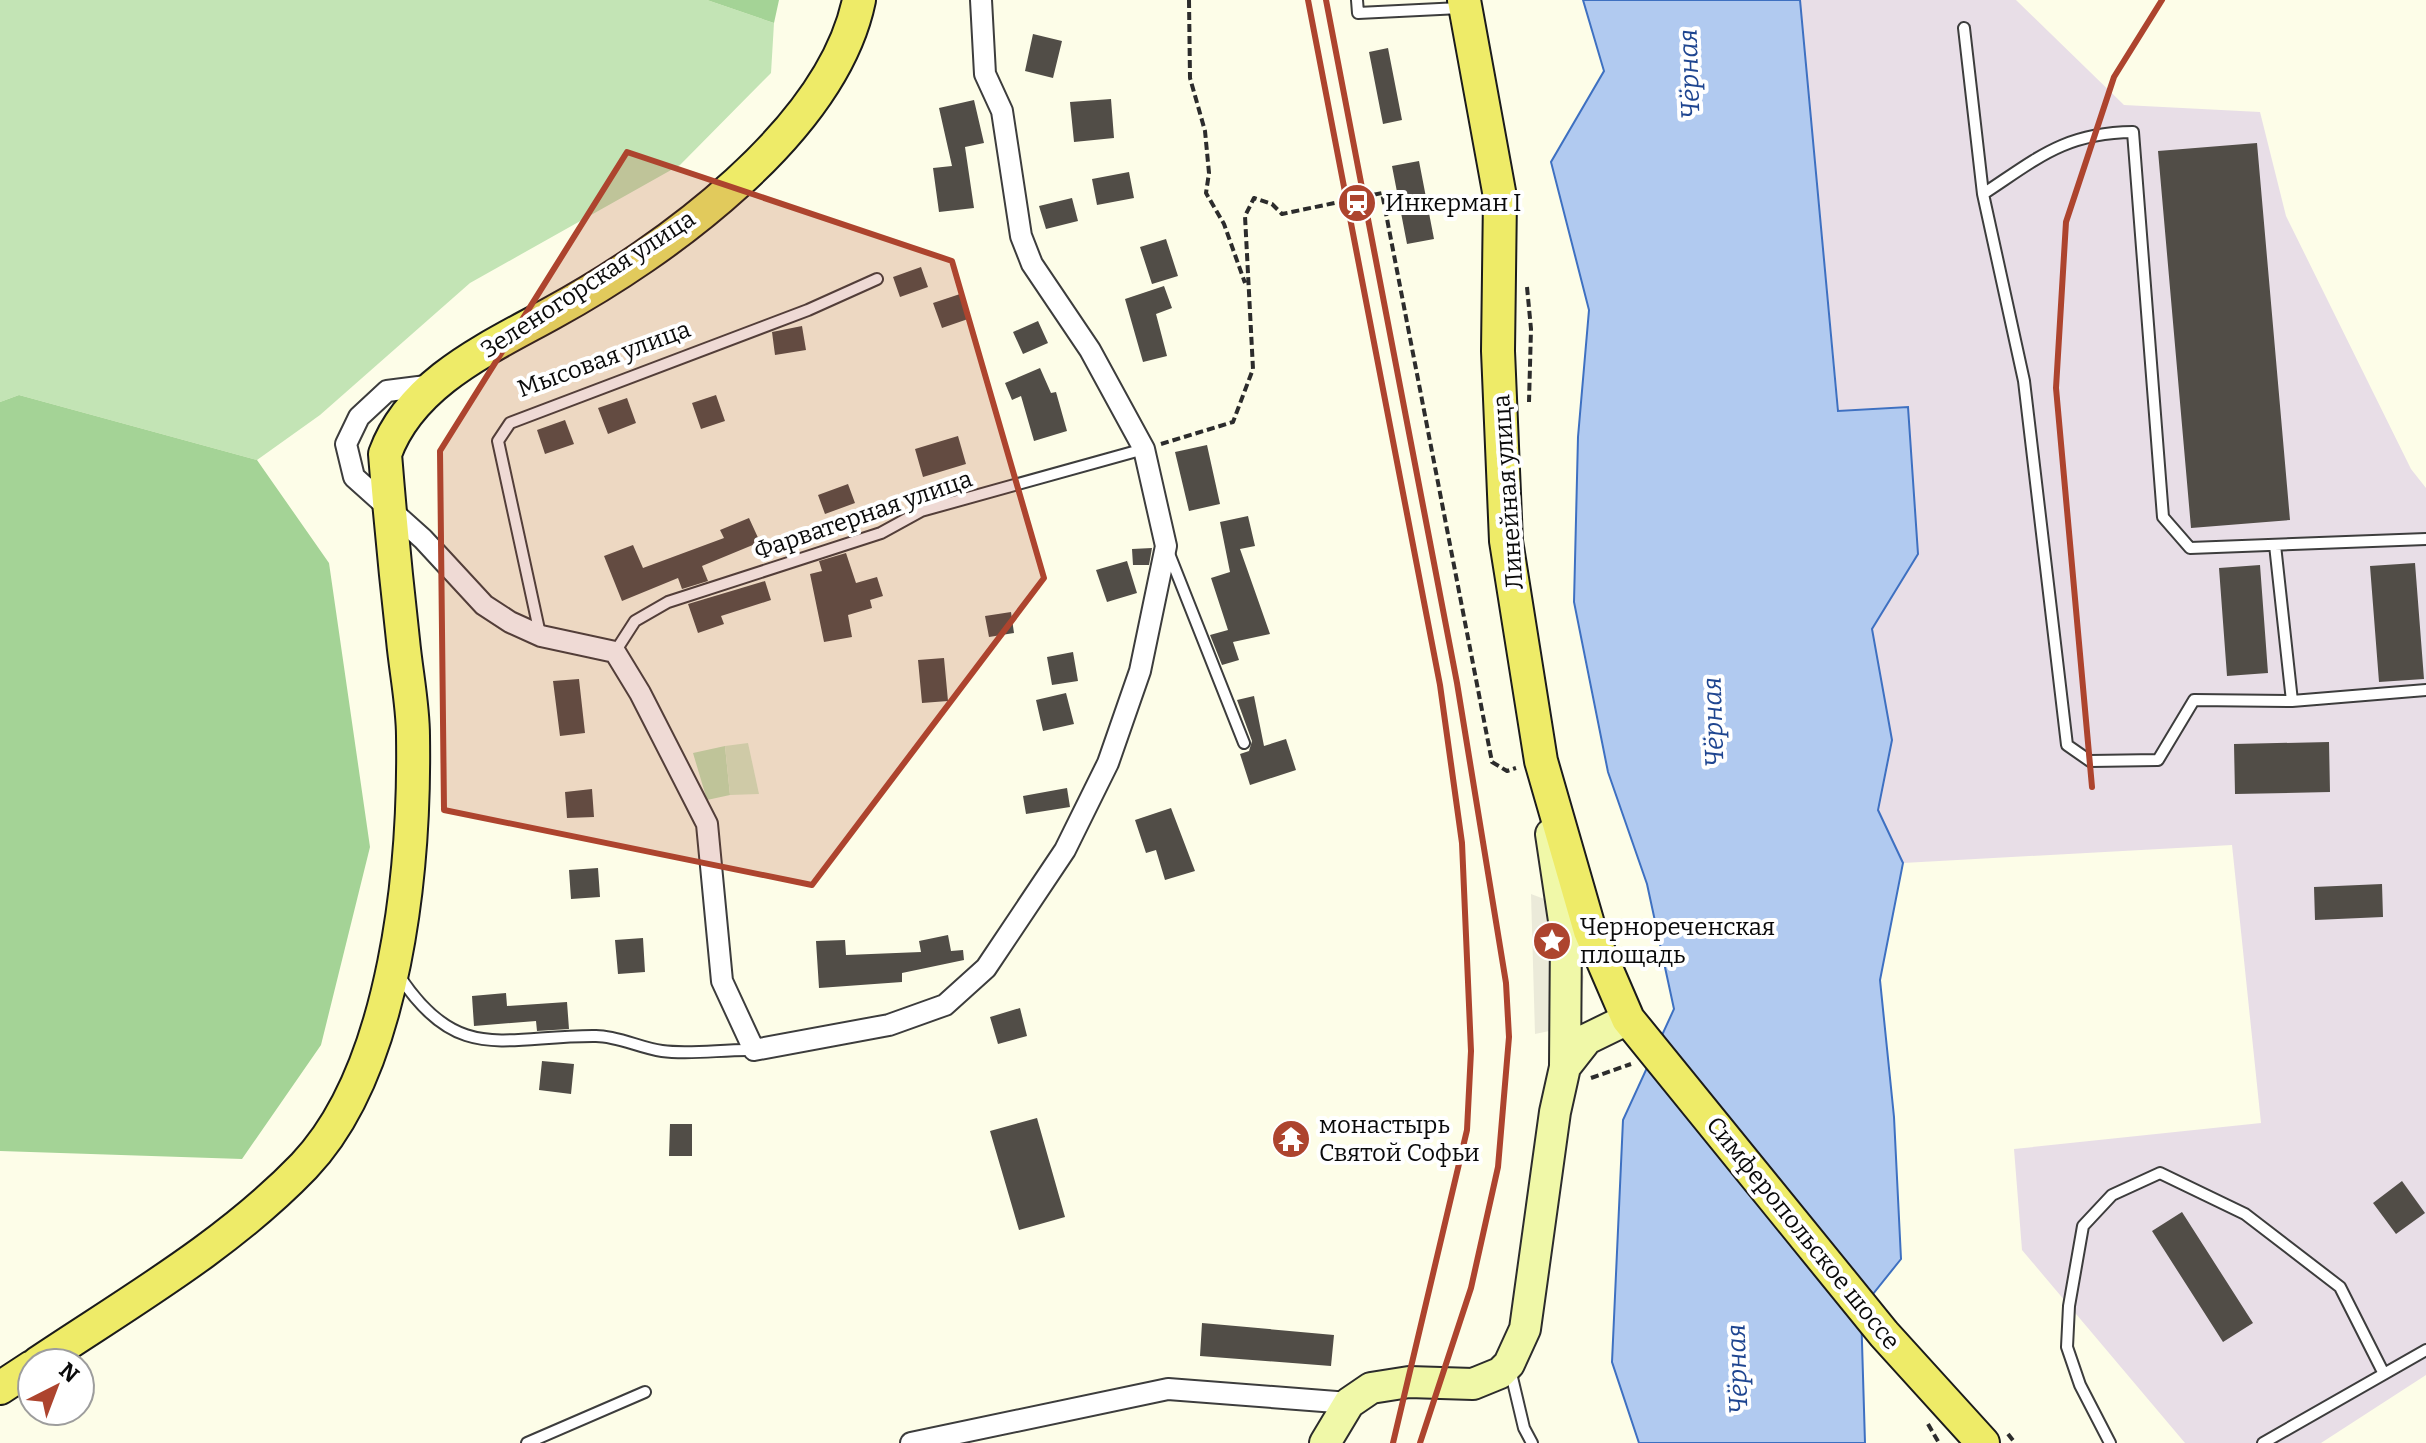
<svg xmlns="http://www.w3.org/2000/svg" width="2426" height="1443" font-family="Bitter,serif">
<style>
.industrial{fill:#e8dee7}
.green{fill:#c3e4b5}
.forest{fill:#a4d396}
.pitch{fill:#d7ecc6}
.plaza{fill:#ebead9}
.water{fill:#b1caf0;stroke:#3e70c1;stroke-width:2}
.building{fill:#514d47}
.lines{fill:none;stroke-linecap:round;stroke-linejoin:round}
.lane-casing{stroke:#3d3d3d;stroke-width:14}
.street-casing{stroke:#3d3d3d;stroke-width:24}
.secondary-casing{stroke:#2c2c2c;stroke-width:34}
.primary-casing{stroke:#1b1b1b;stroke-width:36}
.path{stroke:#2c2c2c;stroke-width:4;stroke-dasharray:8 4;stroke-linecap:butt}
.lane{stroke:#fff;stroke-width:10}
.street{stroke:#fff;stroke-width:20}
.secondary{stroke:#f0f8a8;stroke-width:30}
.primary{stroke:#eeeb68;stroke-width:32}
.rail{stroke:#ad442e;stroke-width:6}
.marked{fill:#ad442e;fill-opacity:0.2;stroke:#ad442e;stroke-width:6;stroke-linejoin:round}
.labels{text-anchor:middle;stroke-width:8;stroke-linejoin:round;paint-order:stroke}
.poi-label{font-size:24px;fill:#0a0a0a;stroke:#fff;text-anchor:start}
.street-label{font-size:24px;fill:#0a0a0a;stroke:#fff}
.water-label{font-size:26px;font-style:italic;fill:#1e4590;stroke:#fff}
</style>
<rect width="100%" height="100%" fill="#fdfde8"/>
<!-- industrial -->
<path class="industrial" d="M1800,0H2016L2124,105L2260,112L2286,216L2411,469L2426,488V1375L2321,1443H2185L2022,1250L2014,1149L2261,1123L2232,845L1903,863L1878,810L1892,740L1872,629L1918,554L1908,407L1839,412Z"/>
<!-- green -->
<path class="green" d="M0,0H707L774,23L771,73L680,165L470,283L320,415L257,460L19,395L0,402Z
M725,746L730,795L707,800L693,753Z"/>
<!-- forest -->
<path class="forest" d="M707,0H779L774,23Z
M19,395L257,460L329,563L370,847L321,1045L242,1159L0,1151V402Z"/>
<!-- pitch -->
<path class="pitch" d="M748,743L759,794L730,795L725,746Z"/>
<!-- plaza -->
<path class="plaza" d="M1531,894L1560,905L1584,977L1578,1025L1535,1034Z"/>
<!-- water -->
<path class="water" d="M1583,0H1800L1838,411L1908,407L1918,554L1872,629L1892,740L1878,810L1903,863L1880,980L1894,1117L1901,1259L1861,1309L1865,1443H1639L1612,1362L1623,1120L1674,1009L1647,884L1608,772L1574,602L1578,437L1589,310L1551,162L1604,71Z"/>
<!-- building -->
<path class="building" d="M1033,34L1062,41L1053,78L1025,71Z
M1388,48L1402,120L1383,124L1369,52Z
M1111,99L1114,138L1074,142L1070,102Z
M974,100L984,143L965,147L974,208L939,212L933,168L952,166L939,108Z
M2257,143L2290,520L2191,528L2158,151Z
M1419,161L1434,239L1407,244L1392,166Z
M1129,172L1134,198L1097,205L1092,179Z
M1072,198L1078,221L1046,229L1039,206Z
M1166,239L1178,276L1152,284L1140,247Z
M921,267L928,287L900,297L893,277Z
M1164,286L1172,308L1156,314L1167,356L1143,362L1125,299Z
M960,294L968,319L942,328L933,303Z
M1038,321L1048,343L1023,354L1013,332Z
M802,326L806,350L775,355L772,332Z
M1040,368L1051,393L1056,392L1067,431L1034,441L1021,396L1012,400L1005,383Z
M716,395L725,421L701,429L692,403Z
M627,398L636,423L608,434L598,408Z
M565,420L574,444L545,454L537,430Z
M958,436L966,464L923,477L915,449Z
M1207,445L1220,504L1189,511L1175,452Z
M848,484L855,503L825,514L818,495Z
M1248,516L1255,546L1240,549L1270,634L1233,642L1239,660L1222,665L1210,635L1228,630L1211,578L1230,572L1220,522Z
M749,518L760,542L702,566L708,581L682,589L678,578L622,601L604,556L633,545L643,568L724,538L720,530Z
M1152,548L1149,565H1133L1132,549Z
M846,553L856,583L877,577L883,596L870,600L872,608L848,615L852,637L824,642L810,574L822,571L819,561Z
M1127,561L1137,593L1107,602L1096,570Z
M2415,563L2424,679L2379,682L2370,566Z
M2260,565L2268,673L2227,676L2219,568Z
M765,581L771,600L721,616L724,624L698,633L688,604Z
M1011,612L1014,633L989,637L985,616Z
M1073,652L1078,681L1052,685L1047,657Z
M944,658L948,701L922,703L918,660Z
M579,679L585,733L560,736L553,681Z
M1066,693L1074,724L1043,731L1036,700Z
M1254,696L1264,746L1286,739L1296,770L1250,785L1240,754L1249,751L1252,741L1237,700Z
M2329,742L2330,792L2235,794L2234,744Z
M1067,788L1070,807L1026,814L1023,796Z
M592,789L594,817L567,818L565,792Z
M1171,808L1195,871L1165,880L1156,850L1146,853L1135,820Z
M598,868L600,897L571,899L569,870Z
M2382,884L2383,917L2315,920L2314,887Z
M948,935L951,951L963,950L964,960L902,973V982L819,988L816,941L845,940L846,955L921,952L919,941Z
M643,938L645,972L618,974L615,940Z
M506,993L507,1006L567,1002L569,1029L537,1031L536,1021L474,1026L472,996Z
M1020,1008L1027,1036L998,1044L990,1017Z
M542,1061L574,1064L571,1094L539,1090Z
M1037,1118L1065,1217L1019,1230L990,1131Z
M670,1124H692V1156H669Z
M2402,1181L2425,1213L2396,1234L2373,1203Z
M2182,1212L2253,1323L2223,1342L2152,1231Z
M1202,1323L1334,1335L1331,1366L1200,1356Z"/>
<g class="lines">
<!-- lane casing -->
<g class="lane-casing">
<path id="lane" d="M1357,0L1358,13L1460,8
M1964,28L1983,194C2038,158 2064,133 2133,132L2163,517L2190,548L2426,539
M1983,194L2024,381L2067,745L2090,761L2158,760L2194,700L2292,701L2275,545
M1168,551L1244,743
M540,634L498,441L510,423L808,310L877,279
M615,652L635,621L668,602L881,533L921,511L1144,449
M2292,701L2426,690
M400,977C459,1066 506,1035 596,1036C618,1036 640,1048 662,1051C691,1055 724,1049 754,1050
M1510,1369L1524,1428L1532,1443
M527,1443L645,1392
M2110,1443L2080,1385L2067,1347L2069,1306L2083,1226L2112,1195L2160,1173L2245,1214L2340,1287L2384,1374
M2263,1443L2426,1350"/>
</g>
<!-- street casing -->
<g class="street-casing">
<path id="street" d="M434,385L387,391L359,417L346,444L354,477L423,539L484,605L510,622L541,636L615,652L640,693L707,824L722,981L754,1050L889,1025L945,1005L986,968L1065,850L1108,763L1140,671L1166,546L1144,449L1090,350L1032,264L1021,236L1002,111L985,74L981,0
M911,1443L1168,1389L1349,1403"/>
</g>
<!-- secondary casing -->
<g class="secondary-casing">
<path id="secondary" d="M1551,834L1566,934L1565,1067
M1325,1443L1349,1403L1371,1388L1409,1382L1473,1384L1500,1373L1509,1364L1525,1329L1555,1112L1565,1067L1587,1039L1628,1019"/>
</g>
<!-- primary casing -->
<g class="primary-casing">
<path id="primary" d="M1464,0L1500,197L1498,351L1506,541L1541,761L1590,931L1628,1019L1884,1334L1983,1443
M38,1363C129,1302 227,1246 304,1166C397,1068 415,866 413,736C413,705 406,672 403,640C396,578 390,516 385,454C411,382 489,348 552,313C664,252 832,131 859,0
M0,1388L32,1367"/>
</g>
<!-- path -->
<path class="path" d="M1189,0L1190,78L1205,131L1209,173L1206,193L1224,224L1245,283
M1527,287L1531,329L1529,402
M1161,444L1233,422L1253,369L1245,216L1254,198L1272,204L1282,214L1382,193L1492,762L1507,771L1516,768
M1591,1078L1631,1064
M1928,1424L1939,1443
M2008,1434L2015,1443"/>
<!-- lane -->
<use href="#lane" class="lane"/>
<!-- street -->
<use href="#street" class="street"/>
<!-- secondary -->
<use href="#secondary" class="secondary"/>
<!-- primary -->
<use href="#primary" class="primary"/>
<!-- rail -->
<path class="rail" d="M1308,0L1440,685L1462,843L1471,1051L1467,1130L1393,1443
M1326,0L1457,683L1506,983L1509,1037L1498,1167L1471,1288L1420,1443
M2092,787L2056,388L2066,222L2114,77L2162,0"/>
</g>
<!-- marked area -->
<path class="marked" d="M627,152L952,261L1044,578L812,885L444,810L440,451Z"/>
<!-- icons -->
<defs>
<g id="station-disc" transform="scale(2)"><circle r="9.5" fill="#ad442e" stroke="#fff"/><path d="M-3-6H3Q5-6 5-4V2Q5 4 3 4L4.5 6H3L1.5 4h-3L-3 6H-4.5L-3 4Q-5 4-5 2V-4Q-5-6-3-6ZM-3.5-4v3h7v-3ZM-3.5 1v1.5H-2V1ZM2 1v1.5H3.5V1Z" fill="#fff"/></g>
<g id="sight-disc" transform="scale(2)"><circle r="9.5" fill="#ad442e" stroke="#fff"/><path d="M0-6L1.8-2.2L6-1.7L2.9 1.2L3.7 5.4L0 3.3L-3.7 5.4L-2.9 1.2L-6-1.7L-1.8-2.2Z" fill="#fff"/></g>
<g id="temple-disc" transform="scale(2)"><circle r="9.5" fill="#ad442e" stroke="#fff"/><path d="M0-6L5-2H3V0L6.5 2.5H4V6H1.5V3h-3V6H-4V2.5H-6.5L-3 0V-2H-5Z" fill="#fff"/></g>
</defs>
<g fill-rule="evenodd">
<use href="#station-disc" x="1357" y="203"/>
<use href="#sight-disc" x="1552" y="941"/>
<use href="#temple-disc" x="1291" y="1139"/>
</g>
<g class="labels">
<!-- poi labels -->
<g class="poi-label">
<text x="1385" y="211">Инкерман I</text>
<text x="1580" y="935">Чернореченская<tspan x="1580" dy="28">площадь</tspan></text>
<text x="1319" y="1133">монастырь<tspan x="1319" dy="28">Святой Софьи</tspan></text>
</g>
<!-- street labels -->
<g class="street-label">
<text transform="translate(588 284) rotate(-33)" y="8">Зеленогорская улица</text>
<text transform="translate(604 359) rotate(-20)" y="8">Мысовая улица</text>
<text transform="translate(1508 492) rotate(-94)" y="8">Линейная улица</text>
<text transform="translate(863 515) rotate(-19)" y="8">Фарватерная улица</text>
<text transform="translate(1803 1233) rotate(51)" y="8">Симферопольское шоссе</text>
</g>
<!-- water labels -->
<g class="water-label">
<text transform="translate(1689 74) rotate(-92)" y="9">Чёрная</text>
<text transform="translate(1713 722) rotate(-92)" y="9">Чёрная</text>
<text transform="translate(1737 1369) rotate(-92)" y="9">Чёрная</text>
</g>
</g>
<!-- north arrow -->
<g transform="translate(56 1387) rotate(42)"><circle r="38" fill="#ffffff" stroke="#9d9d9d" stroke-width="2"/>
<path d="M0-6L14 30L0 20L-14 30Z" fill="#ad442e"/>
<text y="-12" font-size="22" font-weight="bold" text-anchor="middle" fill="#0a0a0a">N</text>
</g>
</svg>
